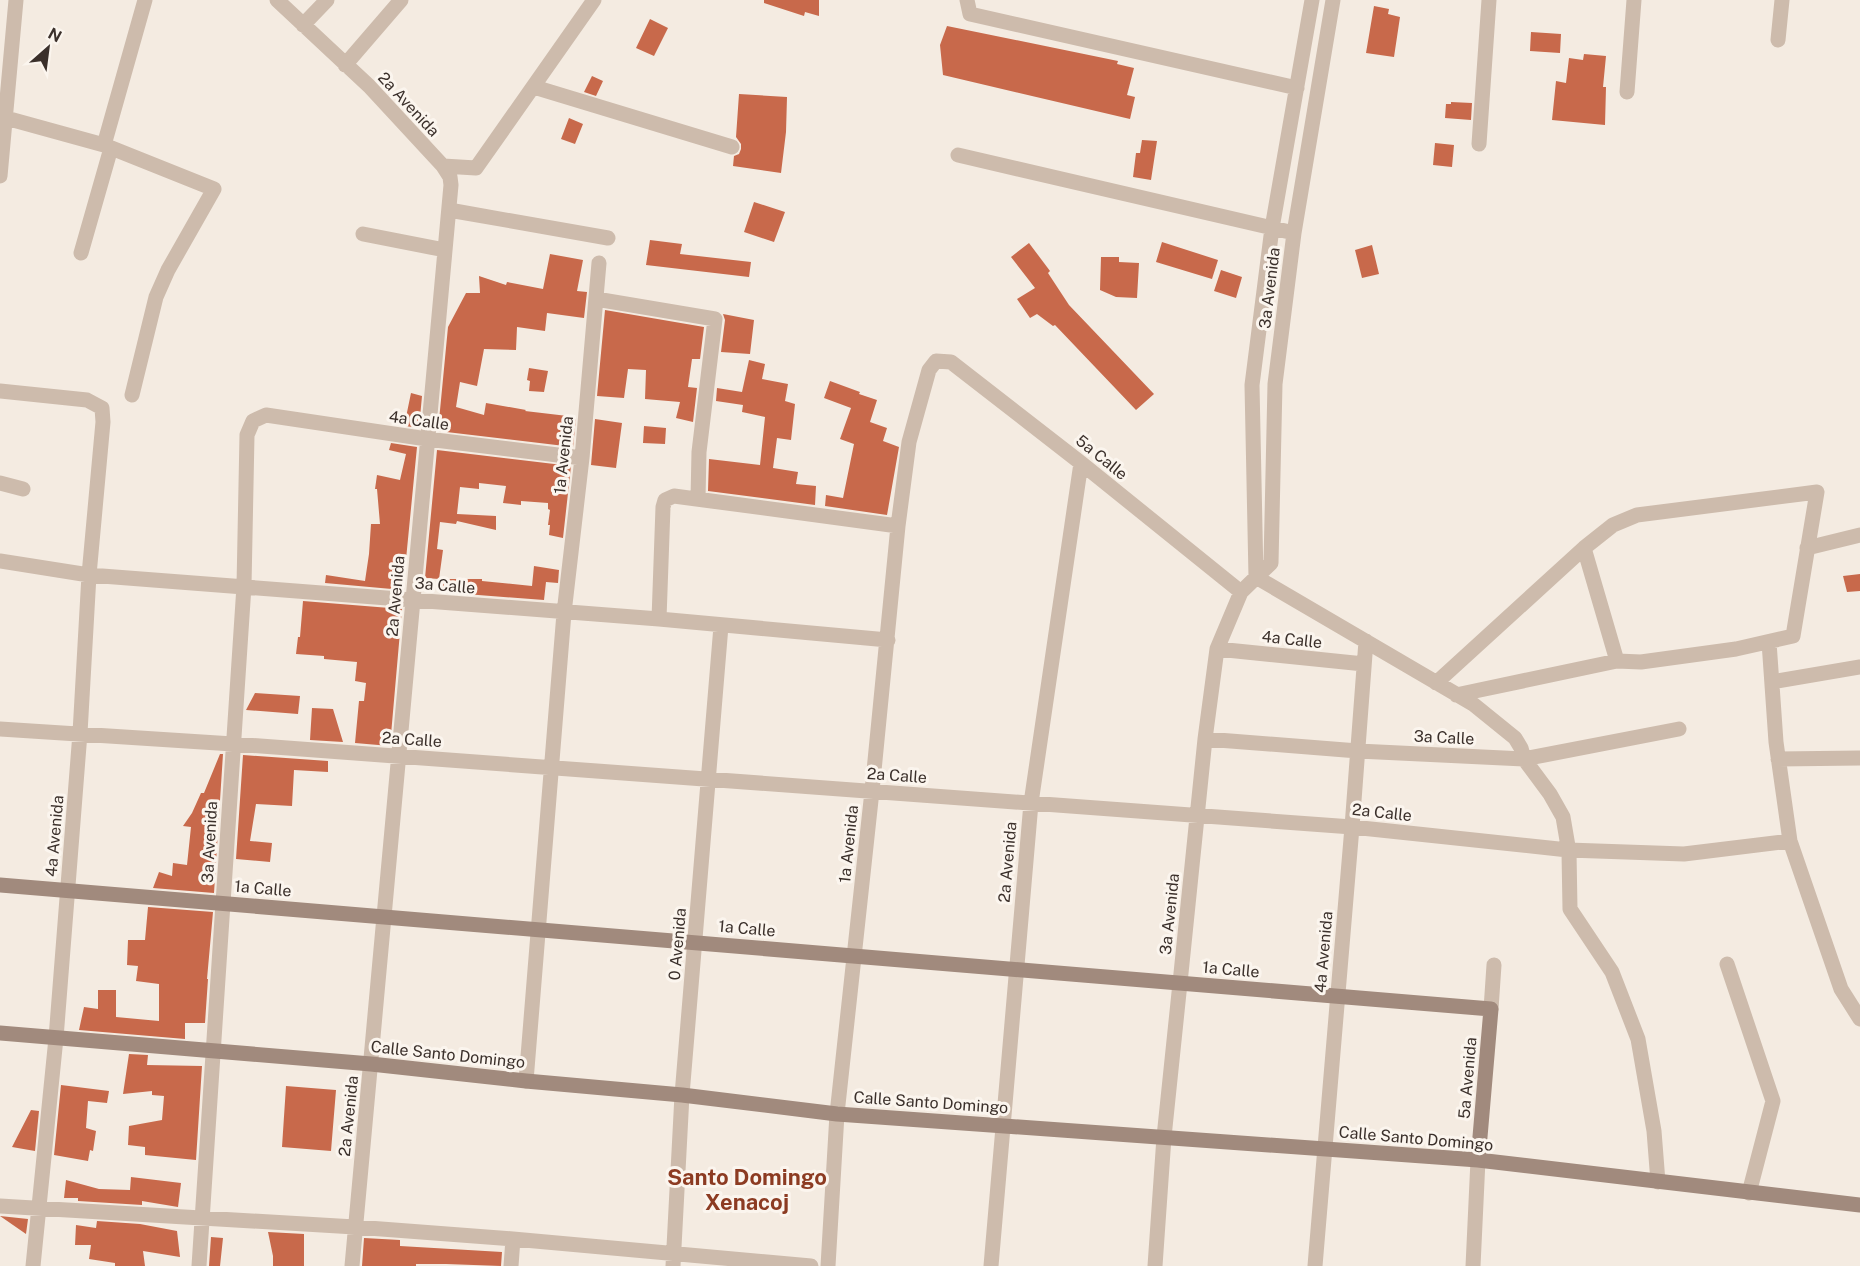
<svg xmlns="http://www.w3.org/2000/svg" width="1860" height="1266" font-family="'Public Sans',sans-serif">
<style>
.building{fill:#c8694b}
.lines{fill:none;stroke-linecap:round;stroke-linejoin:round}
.minor{stroke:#cdbbac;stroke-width:15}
.secondary{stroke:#a18a7d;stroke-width:15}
.labels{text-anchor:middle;stroke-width:6;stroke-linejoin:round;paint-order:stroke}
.street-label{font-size:16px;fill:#3b302b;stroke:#fbf5ee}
.district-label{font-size:22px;font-weight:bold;fill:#8c3b22;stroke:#fbf5ee}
</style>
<rect width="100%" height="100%" fill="#f4ebe1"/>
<!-- building -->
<path class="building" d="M764,0H819V16L805,12L804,16L764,3Z
M1374,6L1389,9L1388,14L1400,17L1394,57L1366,53Z
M650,19L668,28L654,56L636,48Z
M947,26L1118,61L1117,64L1134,68L1127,95L1135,97L1130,119L943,75L940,45Z
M1531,32L1561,34L1560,53L1530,51Z
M1584,54L1606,56L1603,87H1606L1605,125L1552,120L1556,81L1566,83L1569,58L1583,60Z
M592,76L603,81L596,96L584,92Z
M739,94L787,97L786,132L781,173L733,166L734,156L739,154L741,149V144L736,137Z
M1451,102L1472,103L1471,120L1445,118L1446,104H1451Z
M569,118L583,124L575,144L561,139Z
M1142,140L1157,141L1151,180L1133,177L1136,153H1140Z
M1435,143L1454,145L1452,167L1433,165Z
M754,202L785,212L774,242L744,232Z
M650,240L682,244L680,254L751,262L749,277L646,265Z
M1162,242L1218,260L1212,279L1156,262Z
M1029,243L1050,271L1048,273L1069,305L1154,394L1136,410L1055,325L1053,326L1037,314L1030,318L1017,299L1035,288L1011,257Z
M1372,245L1379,274L1362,278L1355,250Z
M550,254L583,260L577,291L587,292L584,318L547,313L545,331L517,327L516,350L484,349L477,386L460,382L456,407L484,415L486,403L526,410L525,411L576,417L573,447L438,431L448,327L466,293H480L479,276L506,285L507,282L543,289Z
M1101,257H1119V262L1139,263L1137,298L1116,297L1100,290Z
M1221,270L1242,277L1236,298L1214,291Z
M605,310L704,327L700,359H692L688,387L697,388L693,422L676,418L680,402L645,399L646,370L628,369L624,398L597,396Z
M723,314L754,320L750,354L721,352L725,320Z
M749,360L765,364L762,379L788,384L785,401L795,404L791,440L777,438L773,468L798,472L796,484L816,486L815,505L708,491L709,459L760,465L765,417L742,412L743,405L716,401L717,388L742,392Z
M529,368L548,371L544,392L529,391L530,381L527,380Z
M830,381L860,392L859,394L877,400L870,422L887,428L883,441L899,447L887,515L825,506L826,495L843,498L854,444L840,439L851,408L824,398Z
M411,393L422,396L419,428L398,425L400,421L405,422Z
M595,419L622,423L616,468L591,465Z
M644,426L666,428L665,444L643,443Z
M391,443L417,447L403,590L325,583L326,575L365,581L369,554L371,524H380L377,489H375L377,475L400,480L406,454L389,450Z
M437,450L571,466L563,538L549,535L550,525H548L550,510L548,509V503L521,501V505L503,503L506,486L479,483V489L460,487L457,514L496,516V530L457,521L456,524L440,522L437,549L443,550L439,579L425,578Z
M534,566L559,570L558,583L546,582L544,600L440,592L441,579H482V581L532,586Z
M1860,574V591L1847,592L1843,576Z
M303,601L402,609L390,746L355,743L359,701H364L366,683L355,681L357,662L324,659V656L296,654L298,637H300Z
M255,693L300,696L298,714L246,710Z
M312,708L333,709L343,742L310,740Z
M220,754H223L214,893L153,888L159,872L172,876L173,863L187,865L191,827L183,826L192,813L201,793H204Z
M243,755L328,761V772L294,770L292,806L256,804L250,841L272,843L270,862L236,859Z
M148,907L213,912L207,979H208L205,1023H185V1039L79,1030L84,1007L98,1009V990H116V1017L159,1021V984L136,981L138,966L127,965L128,940H145Z
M129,1054L148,1055L147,1065L202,1066L196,1160L145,1155V1147L128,1145L129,1126L162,1120L164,1096L152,1095V1091L123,1094Z
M61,1085L109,1091L107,1103L88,1101L86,1128L96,1131L93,1151L90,1150L88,1161L54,1155Z
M286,1086L336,1090L331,1151L282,1147Z
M31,1110L39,1111L35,1151L12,1147Z
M131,1177L181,1183L178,1207L142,1201V1205L78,1201V1198H64L66,1180L99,1189L130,1190Z
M0,1216L28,1219L26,1234Z
M97,1221L140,1224L177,1231L180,1257L143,1251L145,1266H115V1263L89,1259L91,1245H75L76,1225L96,1228Z
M268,1232L304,1234V1266H273V1256Z
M211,1237L223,1238L220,1266H209Z
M364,1238L400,1240V1246L502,1252L501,1266L446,1264H416V1266H362Z"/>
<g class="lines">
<!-- minor -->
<path class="minor" d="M277,0L369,86L443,166L450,177L451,185L352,1266
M967,0L970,14L1297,88
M303,25L327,0
M1778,40L1782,0
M345,65L401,0
M534,87L732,147
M1627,92L1634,0
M6,118L104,145L214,189L168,270L156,297L132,395
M1479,144L1489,0
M104,145L145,0
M958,155L1294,233
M443,166L476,168L594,0
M0,176L16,0
M449,210L608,238
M363,234L445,250
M81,253L111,148
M596,299L715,319L699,452L698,499
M0,391L87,400L102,408L103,422L89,575L80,733L56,1038L33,1266
M0,483L23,489
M1584,548L1617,661
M1807,548L1860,535
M0,561L89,575L659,619L888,640
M1256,577L1473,704L1515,738L1521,748L1524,759L1550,794L1563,817L1569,852L1570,909L1612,972L1638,1039L1654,1131L1658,1182
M1256,577L1252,385L1272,228L1312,0
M659,619L663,507L665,500L674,496L898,526
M1769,642L1776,742L1790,841L1841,989L1860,1019
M1217,649L1364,664
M1772,682L1860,667
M1436,683L1584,548L1613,525L1637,515L1817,492L1793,636L1736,649L1641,662L1617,661L1456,695
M0,729L233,744L1352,827L1568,850L1684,854L1790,841
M1205,739L1358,751L1524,759L1679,729
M1778,759L1860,758
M1727,964L1773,1101L1749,1193
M1491,1009L1494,965
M526,1081L564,613L582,458L599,263
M0,1206L355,1227L513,1239L811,1266
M199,1266L244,586L247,435L253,421L266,415L427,439L582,458
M511,1266L513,1239
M673,1266L682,1095L721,626
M828,1266L837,1114L872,791L898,526L909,442L929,370L936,361L951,362L1081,463L1241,592
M991,1266L1031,803L1081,463
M1155,1266L1164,1137L1180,983L1205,739L1217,649L1241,592L1271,563L1275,384L1294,233L1333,0
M1315,1266L1352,827L1366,641
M1473,1266L1478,1160"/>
<!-- secondary -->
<path class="secondary" d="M0,885L1491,1009L1478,1160
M0,1033L371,1064L526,1081L682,1095L837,1114L1478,1160L1860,1205"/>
</g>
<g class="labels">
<!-- street labels -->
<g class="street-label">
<text transform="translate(409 104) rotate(47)" y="6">2a Avenida</text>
<text transform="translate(1269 288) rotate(-83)" y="6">3a Avenida</text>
<text transform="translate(419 420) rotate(8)" y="6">4a Calle</text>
<text transform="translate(563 455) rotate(-84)" y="6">1a Avenida</text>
<text transform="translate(1102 457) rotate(39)" y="6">5a Calle</text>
<text transform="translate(445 585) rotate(5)" y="6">3a Calle</text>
<text transform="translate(395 596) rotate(-85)" y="6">2a Avenida</text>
<text transform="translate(1292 639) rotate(6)" y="6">4a Calle</text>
<text transform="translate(1444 737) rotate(3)" y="6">3a Calle</text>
<text transform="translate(412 739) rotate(4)" y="6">2a Calle</text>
<text transform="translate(897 775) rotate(4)" y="6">2a Calle</text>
<text transform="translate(1382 812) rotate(6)" y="6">2a Calle</text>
<text transform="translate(54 836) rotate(-85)" y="6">4a Avenida</text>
<text transform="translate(209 842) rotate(-87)" y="6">3a Avenida</text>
<text transform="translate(848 844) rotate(-84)" y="6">1a Avenida</text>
<text transform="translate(1007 862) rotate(-85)" y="6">2a Avenida</text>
<text transform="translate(263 888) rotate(5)" y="6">1a Calle</text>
<text transform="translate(1169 914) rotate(-84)" y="6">3a Avenida</text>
<text transform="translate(747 928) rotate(5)" y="6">1a Calle</text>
<text transform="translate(677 944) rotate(-85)" y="6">0 Avenida</text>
<text transform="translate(1323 952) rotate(-85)" y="6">4a Avenida</text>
<text transform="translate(1231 969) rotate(5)" y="6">1a Calle</text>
<text transform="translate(448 1054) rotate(6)" y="6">Calle Santo Domingo</text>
<text transform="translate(1467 1078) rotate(-85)" y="6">5a Avenida</text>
<text transform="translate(931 1102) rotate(4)" y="6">Calle Santo Domingo</text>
<text transform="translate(348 1116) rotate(-84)" y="6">2a Avenida</text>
<text transform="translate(1416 1138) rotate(5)" y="6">Calle Santo Domingo</text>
</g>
<!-- district labels -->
<g class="district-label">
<text x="747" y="1185">Santo Domingo<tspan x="747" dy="25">Xenacoj</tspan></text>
</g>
</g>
<!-- north arrow -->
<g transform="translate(48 48) rotate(28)" stroke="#fbf5ee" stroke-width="4.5" paint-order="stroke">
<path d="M0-4.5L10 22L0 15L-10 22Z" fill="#3b302b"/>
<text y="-9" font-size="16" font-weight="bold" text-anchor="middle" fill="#3b302b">N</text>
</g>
</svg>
